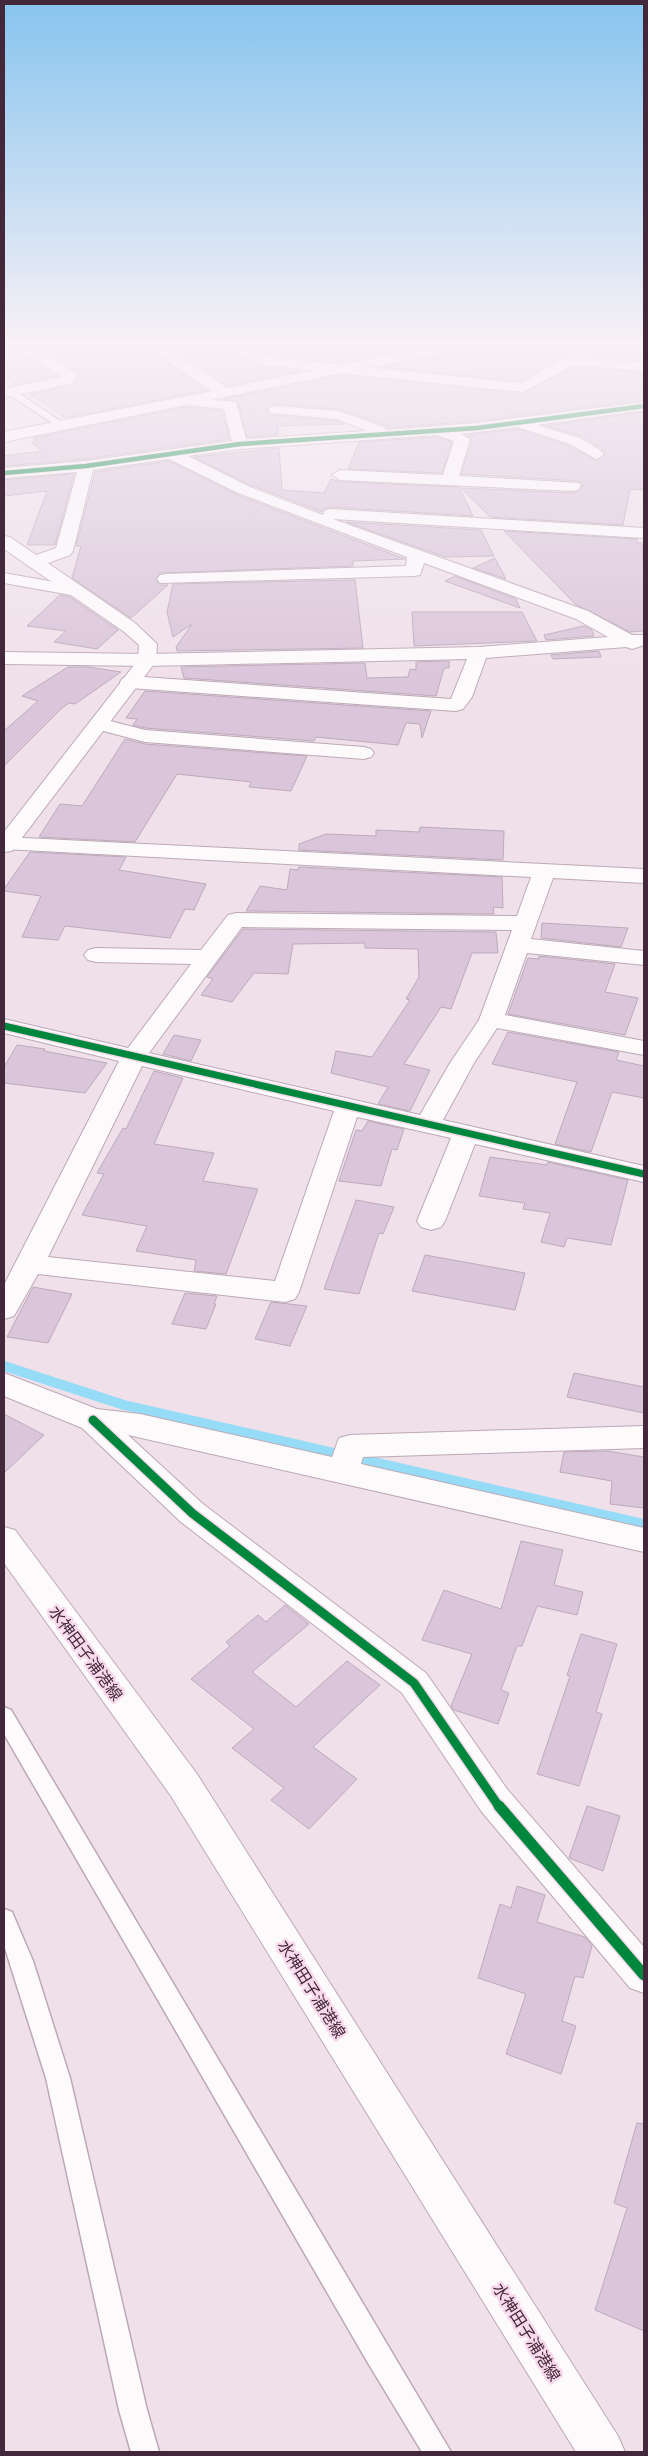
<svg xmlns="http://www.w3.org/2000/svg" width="648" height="2456" font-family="'Fira Sans','Noto Sans JP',sans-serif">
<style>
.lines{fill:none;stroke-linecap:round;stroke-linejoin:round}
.stream{stroke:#96dcf7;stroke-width:10}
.building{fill:#dac5da;stroke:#bbabbb}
.service-casing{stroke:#bda8b6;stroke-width:3}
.minor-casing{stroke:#bda8b6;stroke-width:2}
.tertiary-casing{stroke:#bda8b6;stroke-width:2}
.secondary-casing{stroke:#bda8b6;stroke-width:2}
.service{fill:#fdfafc;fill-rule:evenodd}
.minor{fill:#fdfafc;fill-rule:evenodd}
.tertiary{fill:#fdfafc;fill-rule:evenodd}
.secondary{fill:#fdfafc;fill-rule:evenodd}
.cycleway-far3-casing{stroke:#f7d9eb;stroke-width:6}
.cycleway-far2-casing{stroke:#f7d9eb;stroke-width:10}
.cycleway-far1-casing{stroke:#f7d9eb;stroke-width:12}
.cycleway-casing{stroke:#f7d9eb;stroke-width:14}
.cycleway-far3{stroke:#00873e;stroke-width:4.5}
.cycleway-far2{stroke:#00873e;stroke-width:7}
.cycleway-far1{stroke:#00873e;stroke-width:9}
.cycleway{stroke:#00873e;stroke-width:11}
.labels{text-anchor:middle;stroke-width:5;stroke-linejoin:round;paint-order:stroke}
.near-street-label{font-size:16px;fill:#43273a;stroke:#f7d9eb}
</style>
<rect width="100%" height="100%" fill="#f0e0ea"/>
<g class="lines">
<!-- stream -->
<path class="stream" d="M4,1366L124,1405L644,1524"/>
</g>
<!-- building -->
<path class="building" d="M100,341H137L207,390L66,418L30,394L72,385L79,376L77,372L51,355L91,347Z
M243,341H316L354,344L376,349L384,345V341H447L341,363L267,355Z
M489,341H590L521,381L382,367L480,347Z
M614,341H644V361L592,357Z
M226,348L262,367L302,371L227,386L183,356Z
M31,359L57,376L16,385L4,376V364Z
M573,367L644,373V400L477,421L387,428L385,425L339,409L275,404L266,409L270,415L337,421L344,424L278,426V435L247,437L238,402L224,399L342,375L523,394Z
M186,407L222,411L230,439L86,459L4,466V456L42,451L31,442L37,441L33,438Z
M644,412V490L630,489L623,525L490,517L461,488L573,493L580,491L583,485L579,481L461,474L472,440L467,435L517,429L569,446L597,461L605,455L602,449L581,436L546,426Z
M437,437L452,442L442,473L348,469L359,442Z
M279,448L282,490L324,493L331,479L340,482L459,487L473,516L330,507L323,509L322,512L251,485L194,457Z
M169,461L237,495L405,559L353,561V566L160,573L156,580L160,585H168L131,618L72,578L81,546H76L95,472Z
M74,474L55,545H27L47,491L4,496V480Z
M346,522L481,530L494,556L445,557Z
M504,531L637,539V543H642L644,577V631L630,632L575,604Z
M495,558L506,579L473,568Z
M455,576L516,599L520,608L445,581Z
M355,580L363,648L177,651L176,647L192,624L173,637L167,612L173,584Z
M60,595L70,597L118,630L97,649L54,642L66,631L27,626Z
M412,612H522L537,641L414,646Z
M584,626L592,630L594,636L546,640L544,635Z
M599,651L601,657L553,659L551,655Z
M449,661V668H444L436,696L184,678L181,667L365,663L367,678L408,677L410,669L416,670V662Z
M68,667H88L121,672L75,704L69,703L62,708L4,766V731L38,701L22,696Z
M145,691L431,711L422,738L420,724L406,723L398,745L316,737L314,741L145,728L133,725L137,719L126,718Z
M125,739L145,744L307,756L291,791L249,787L251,782L177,774L135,842L39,837L60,804L82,806Z
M420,827L504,831L503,860L299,850V844L326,834L376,836V830L419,832Z
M30,852L126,857L119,870L206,884L194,910L185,909L170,938L65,926L58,940L22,937L41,896L4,891V889Z
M299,867L502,877L503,908L493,907L494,914L246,911L260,886L287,890L290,869L298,870Z
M542,923L628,928L621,947L541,938Z
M243,929L496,932L498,953H472L451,1009L441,1007L404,1064L430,1070L410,1111L378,1104L388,1087L331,1073L336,1051L372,1057L410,1000L406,999L419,977L418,949L365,948V943L293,944L288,974L254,973L232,1002L201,995L213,979L207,977Z
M539,956L615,964L605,992L638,998L625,1035L508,1014L528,958L539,959Z
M508,1032L619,1052L616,1060L644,1066V1098L612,1092L591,1152L555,1144L577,1082L492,1064Z
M174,1035L201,1040L191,1061L163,1054Z
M17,1045L45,1049L44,1051L107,1063L85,1093L4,1083V1067Z
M154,1071L183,1078L154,1144L214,1153L203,1181L258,1189L226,1274L194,1271L196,1260L136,1251L147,1226L82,1215L104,1174L97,1173L123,1128L126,1129Z
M368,1121L404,1129L397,1150L392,1149L381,1186L339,1181L356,1130L362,1131Z
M490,1157L547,1165L548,1162L628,1180L611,1245L567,1238L564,1247L541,1242L550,1213L523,1209L525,1203L479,1196Z
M356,1200L394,1207L383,1234L379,1233L359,1294L324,1289Z
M425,1255L525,1273L515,1310L412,1291Z
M33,1287L72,1294L48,1343L7,1337Z
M185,1293L217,1296L214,1304H216L206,1329L172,1324Z
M271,1302L307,1306L290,1346L255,1339Z
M574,1373L644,1387V1413L567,1397Z
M4,1414L44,1435L4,1473Z
M607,1451L644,1457V1508L610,1504L612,1481L560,1472L564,1452Z
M521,1541L563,1550L554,1585L583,1592L577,1615L537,1606L522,1646H517L501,1690L509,1693L498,1724L454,1710L451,1706L472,1654L422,1640L444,1590L501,1609Z
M285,1605L309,1624L252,1672L296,1707L347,1661L380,1685L313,1747L357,1779L309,1829L271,1800L284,1788L232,1748L254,1729L191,1679L230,1646L226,1642L258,1615L266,1622Z
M581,1634L617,1644L596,1712L602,1714L579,1786L537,1774L570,1676L567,1675Z
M587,1806L620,1816L603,1871L569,1858Z
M517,1886L545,1895L537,1922L585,1937L592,1946L583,1978L575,1976L562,2021L576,2026L561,2074L506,2054L526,1994L478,1978L500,1904L511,1908Z
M637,2123L644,2124V2331L595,2310L627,2208L614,2203Z"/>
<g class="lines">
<!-- service casing -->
<g class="service-casing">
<path id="service" d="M8,390H14L66,425L59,427L8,394Z
M4,1707L11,1710L451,2452H422L368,2363L4,1734Z
M4,1909L12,1912L33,1961L70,2078L147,2410L159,2452H131L119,2410L46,2078L4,1945Z"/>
</g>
<!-- minor casing -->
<g class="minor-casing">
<path id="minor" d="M9,341H26L36,348L68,341H98L91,345L46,354L75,373L77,376L71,384L4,397V389L62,377L31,357L4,362V354L21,350Z
M206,341H239L266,357L521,383L594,341H612L586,358L644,363V371L573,365L523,392L263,365L226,346L165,358L158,354L160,351Z
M354,341H382L383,343L376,347L356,344Z
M183,397L236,402L246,439L367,431L337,419L270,413L268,410L270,407L275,406L339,411L384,427L386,430L477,423L644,402V410L537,425L580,438L601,451L604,454L601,457L596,459L570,444L517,427L461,434L470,439L459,476L579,483L581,486L579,489L573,491L340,480L332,475L340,470L443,475L454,441L437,435L240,449L188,456L250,487L323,515L324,511L330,509L644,528V538L333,519L588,611L632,635H644V645L632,649L626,647L486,658L472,697L463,709L456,711L130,688L123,686L120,682L123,678L130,676L451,699L467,659L147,666L4,664V652L147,654L479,647L608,637L576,619L424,563L420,575L414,576L160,583L157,579L160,575L166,574L406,566L407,557L238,493L169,459L93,470L73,551L70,555L40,566H28L25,562L28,558L56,548L77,472L4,478V468L86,461L232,441L224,409L178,404L176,401L178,398Z
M4,573L71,585L77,586L80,590L77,594L71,595L4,583Z
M99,718L145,730L364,747L371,749L374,753L371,757L364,759L145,742L92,728L89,724L92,720Z
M4,837L644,869V883L553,878L531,939L644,951V965L527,953L505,1015L644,1041V1055L497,1028L474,1063L443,1120L644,1166V1182L475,1144L445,1221L441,1227L431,1230L421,1227L417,1221L451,1138L357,1117L299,1292L295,1299L285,1302L38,1274L14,1316L4,1319V1285L119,1061L4,1033V1019L128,1048L191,964L96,962L88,960L84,955L88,950L96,948L201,950L228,915L236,913L517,916L531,877L4,849ZM242,927L512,930L479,1020L450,1063L420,1115L149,1053ZM142,1066L334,1111L275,1281L48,1257Z
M4,1373L97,1409L140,1414L332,1457L339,1438L350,1435L644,1426V1448L363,1457L361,1464L644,1528V1552L128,1435L203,1504L426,1673L507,1789L644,1947V1993L630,1988L481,1811L402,1693L181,1522L82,1428L4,1396Z"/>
</g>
<!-- tertiary casing -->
<g class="tertiary-casing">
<path id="tertiary" d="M139,341H156L227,388L458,341H487L480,345L4,442V432L212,391Z
M4,536L10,537L135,623L157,644L156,660L154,664L12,851L4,852V832L138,660L139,645L123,631L4,549Z"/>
</g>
<!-- secondary casing -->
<g class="secondary-casing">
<path id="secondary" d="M4,1527L15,1530L197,1774L618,2436L625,2452H576L171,1796L4,1563Z"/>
</g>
<!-- service -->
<use href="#service" class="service"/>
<!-- minor -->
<use href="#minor" class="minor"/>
<!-- tertiary -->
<use href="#tertiary" class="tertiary"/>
<!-- secondary -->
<use href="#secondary" class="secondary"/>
<!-- cycleway-far3 casing -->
<g class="cycleway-far3-casing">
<path id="cycleway-far3" d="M4,473L86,466L240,444L477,428L644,406"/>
</g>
<!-- cycleway-far2 casing -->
<g class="cycleway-far2-casing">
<path id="cycleway-far2" d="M4,1026L644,1174"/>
</g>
<!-- cycleway-far1 casing -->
<g class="cycleway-far1-casing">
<path id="cycleway-far1" d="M93,1420L192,1513L414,1683L500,1808"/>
</g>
<!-- cycleway casing -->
<g class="cycleway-casing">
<path id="cycleway" d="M499,1806L644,1975"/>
</g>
<!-- cycleway-far3 -->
<use href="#cycleway-far3" class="cycleway-far3"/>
<!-- cycleway-far2 -->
<use href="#cycleway-far2" class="cycleway-far2"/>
<!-- cycleway-far1 -->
<use href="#cycleway-far1" class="cycleway-far1"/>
<!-- cycleway -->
<use href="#cycleway" class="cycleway"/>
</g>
<!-- sky -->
<linearGradient id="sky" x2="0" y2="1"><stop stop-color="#87c4ee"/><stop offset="0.5" stop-color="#f8f1f6"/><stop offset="1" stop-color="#f8f1f6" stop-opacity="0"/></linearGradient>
<rect width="648" height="685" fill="url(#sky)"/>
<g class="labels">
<!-- near-street labels -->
<g class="near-street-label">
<text transform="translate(86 1653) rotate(54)" y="6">水神田子浦港線</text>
<text transform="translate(312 1989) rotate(58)" y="6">水神田子浦港線</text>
<text transform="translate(527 2332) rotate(58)" y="6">水神田子浦港線</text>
</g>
</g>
<!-- border -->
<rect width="648" height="2456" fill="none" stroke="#43273a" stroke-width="10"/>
</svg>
